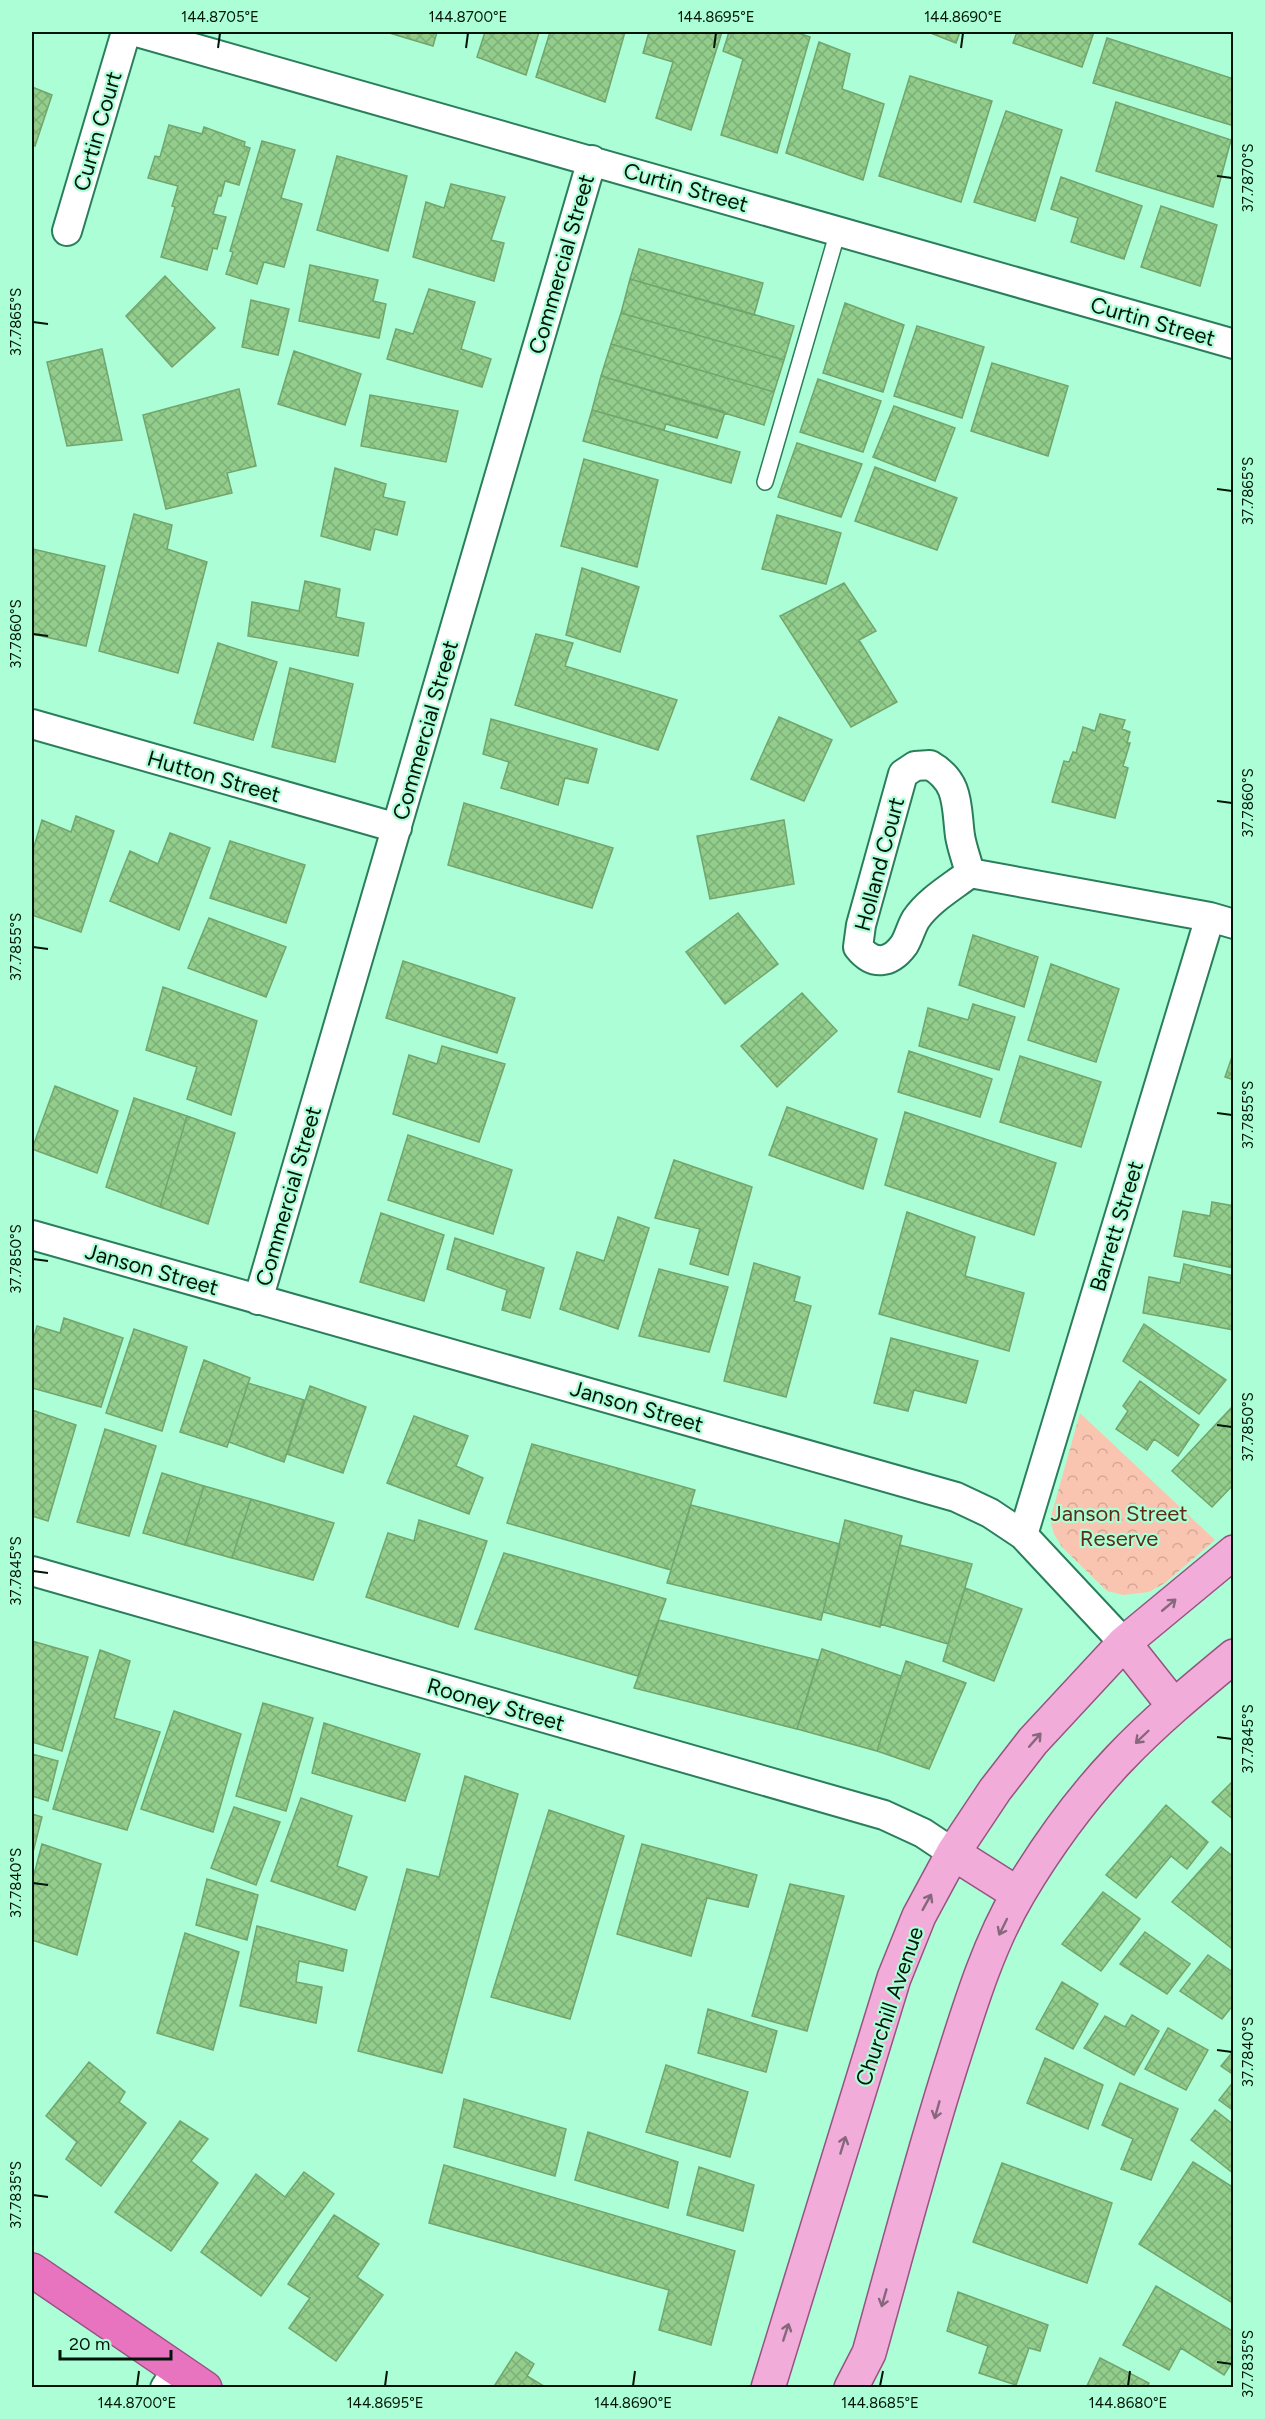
<svg xmlns="http://www.w3.org/2000/svg" width="1265" height="2419" font-family="Figtree,sans-serif">
<style>
.park{fill:url(#park-crowns)}
.building{fill:url(#building-cross-hatch);stroke:#72a56d;stroke-width:1.5}
.lines{fill:none;stroke-linecap:round;stroke-linejoin:round}
.lane-casing{stroke:#2b7e5c;stroke-width:18}
.street-casing{stroke:#2b7e5c;stroke-width:32}
.primary-casing{stroke:#975381;stroke-width:36}
.highway-casing{stroke:#975381;stroke-width:36}
.lane{stroke:#fff;stroke-width:15}
.street{stroke:#fff;stroke-width:28}
.primary{stroke:#f1acd9;stroke-width:33}
.highway{stroke:#e874c0;stroke-width:33}
.oneway{stroke:#85687c}
.ticks{fill:none;stroke:#00160b;stroke-width:2}
.labels{text-anchor:middle;stroke-width:4.5;stroke-linejoin:round;paint-order:stroke}
.street-label{font-size:22px;fill:#00160b;stroke:#acfed6}
.park-label{font-size:22px;fill:#602c15;stroke:#acfed6}
.neatline{fill:none;stroke:#00160b;stroke-width:2}
.ticks-label{font-size:15px;text-anchor:middle;fill:#00160b}
</style>
<defs>
<pattern id="park-crowns" width="20" height="18" patternUnits="userSpaceOnUse" patternTransform="scale(1.5)"><rect width="20" height="18" fill="#fac5b0"/><path d="M2 6a3 3 0 1 1 6 0M12 15a3 3 0 1 1 6 0" fill="none" stroke="#d4a896"/></pattern>
<pattern id="building-cross-hatch" width="8" height="8" patternUnits="userSpaceOnUse" patternTransform="scale(1.5)"><rect width="8" height="8" fill="#92cd8c"/><path d="M0 0l8 8M0 8l8-8" fill="none" stroke="#7caf77"/></pattern>
</defs>
<rect width="100%" height="100%" fill="#acfed6"/>
<!-- park -->
<path class="park" d="M1080,1413L1215,1540L1165,1583L1149,1592L1123,1595L1107,1591L1062,1547L1054,1534L1050,1520Z"/>
<!-- building -->
<path class="building" d="M386,32H437L433,46Z
M485,32H539L526,75L477,57Z
M550,32H625L605,102L536,77Z
M649,32H722L691,130L656,118L673,62L643,53Z
M729,32H795L810,37L777,153L721,135L743,59L723,51Z
M928,32H960L956,43Z
M1017,32H1094L1082,67L1013,43Z
M1107,38L1234,79V126L1093,83Z
M819,42L850,54L842,89L884,104L863,180L786,153Z
M910,76L992,101L961,202L879,176Z
M32,87L52,95L35,146L32,145Z
M1116,102L1231,140L1213,207L1096,171Z
M1006,111L1062,130L1035,221L974,202Z
M169,125L202,134L204,127L245,142L244,146L250,148L239,185L225,181L221,196H218L213,214L226,217L217,249L213,248L207,270L161,257L175,207L172,206L178,186L148,178L155,156L160,157Z
M262,141L295,150L281,198L302,204L284,267L264,262L257,284L226,274L233,252L230,251Z
M337,156L407,176L388,251L317,230Z
M1061,177L1142,206L1124,259L1071,242L1078,218L1051,209Z
M451,184L505,197L491,240L504,243L494,281L413,257L426,202L444,208Z
M1161,206L1217,225L1200,286L1141,267Z
M639,249L763,283L754,315L630,279Z
M310,265L378,280L373,301L386,304L379,338L299,321Z
M165,276L215,328L172,367L126,316Z
M630,279L794,326L784,360L621,313Z
M429,289L475,302L461,349L491,359L482,387L387,359L396,329L413,334Z
M251,300L289,309L278,355L242,347Z
M845,303L904,325L883,392L823,373Z
M621,313L784,360L774,392L611,344Z
M917,326L984,347L962,418L894,396Z
M611,344L774,392L764,425L601,376Z
M102,349L122,440L67,446L47,362Z
M294,351L361,374L345,425L278,404Z
M992,363L1068,386L1048,456L971,431Z
M601,376L725,412L717,438L666,424L664,430L592,410Z
M818,379L881,401L863,452L800,432Z
M239,389L256,466L227,473L232,493L166,509L143,415Z
M370,395L458,411L446,462L361,446Z
M894,406L955,428L935,481L873,457Z
M592,410L740,452L731,483L583,441Z
M797,443L862,464L841,517L778,497Z
M584,459L658,480L637,567L561,546Z
M875,467L957,498L937,550L855,521Z
M335,468L386,484L383,497L405,502L397,535L375,529L370,550L321,536Z
M134,514L172,525L167,549L207,562L178,673L99,651Z
M777,515L841,533L826,584L762,569Z
M33,549L105,566L86,646L32,634Z
M582,568L639,587L620,652L566,635Z
M305,581L340,589L336,617L364,623L358,656L248,636L252,602L299,611Z
M844,583L876,631L859,640L897,702L851,727L780,616Z
M536,634L573,643L565,666L677,700L658,750L515,705Z
M218,643L277,662L253,740L194,723Z
M290,668L353,684L335,762L272,747Z
M1100,714L1125,720L1122,729L1130,732L1127,743H1130L1123,766L1128,768L1115,818L1052,802L1064,761L1069,762L1073,752L1076,753L1083,727L1095,731Z
M779,717L832,740L804,801L751,779Z
M491,719L597,749L588,783L565,778L558,805L501,788L509,762L483,754Z
M464,803L613,848L592,908L448,865Z
M76,816L114,831L81,932L32,915V853L42,820L71,832Z
M784,820L794,884L710,899L697,836Z
M170,833L210,848L179,930L110,901L130,851L158,864Z
M230,841L305,865L286,923L210,898Z
M738,913L778,964L725,1004L686,952Z
M209,918L286,947L266,997L188,968Z
M973,935L1038,957L1024,1007L959,985Z
M403,961L515,998L497,1053L386,1018Z
M1051,964L1119,989L1096,1062L1028,1040Z
M163,987L257,1021L231,1115L187,1099L197,1067L146,1050Z
M802,993L837,1031L777,1087L741,1046Z
M973,1004L1015,1017L999,1070L919,1046L928,1008L968,1020Z
M442,1046L505,1064L479,1142L393,1114L409,1055L437,1064Z
M909,1051L992,1079L980,1117L898,1092Z
M1234,1051V1080L1225,1077Z
M1020,1056L1101,1082L1081,1147L1000,1122Z
M55,1086L118,1111L97,1173L32,1149Z
M134,1098L187,1116L160,1207L106,1187Z
M787,1107L877,1139L863,1189L769,1155Z
M905,1112L1056,1163L1034,1235L885,1185Z
M187,1116L235,1133L208,1224L160,1207Z
M408,1135L512,1170L493,1234L388,1200Z
M674,1160L752,1187L728,1275L690,1264L700,1229L655,1218Z
M1212,1202L1234,1206V1268L1174,1256L1183,1211L1210,1216Z
M907,1212L975,1237L965,1276L1024,1293L1009,1351L879,1314Z
M381,1213L444,1235L424,1301L360,1282Z
M618,1217L649,1228L618,1329L560,1309L577,1252L604,1261Z
M455,1238L544,1268L530,1318L502,1310L507,1290L447,1269Z
M754,1263L800,1277L794,1301L811,1306L786,1397L724,1381Z
M1184,1264L1234,1276V1330L1143,1313L1149,1277L1180,1283Z
M659,1269L728,1287L709,1352L639,1336Z
M64,1318L123,1338L101,1407L32,1388V1344L37,1326L60,1333Z
M1144,1324L1226,1380L1199,1414L1123,1361Z
M134,1329L187,1347L162,1431L106,1413Z
M891,1338L978,1361L966,1403L914,1390L908,1411L874,1403Z
M204,1360L250,1378L227,1447L180,1432Z
M1140,1381L1199,1425L1178,1456L1154,1439L1147,1450L1116,1429L1128,1411L1123,1406Z
M248,1383L304,1400L284,1462L229,1442Z
M310,1386L366,1407L343,1473L287,1454Z
M1234,1405V1484L1212,1507L1172,1471Z
M32,1410L76,1425L48,1521L32,1516Z
M414,1416L468,1436L456,1466L483,1478L469,1514L387,1483Z
M105,1429L156,1446L129,1536L77,1522Z
M532,1444L695,1490L671,1570L507,1523Z
M162,1473L204,1486L185,1545L143,1533Z
M204,1486L251,1499L232,1558L185,1545Z
M251,1499L334,1523L313,1580L232,1558Z
M691,1505L840,1544L821,1620L667,1583Z
M419,1520L487,1541L458,1627L366,1597L388,1533L414,1541Z
M845,1520L902,1536L880,1627L823,1612Z
M900,1545L972,1564L948,1644L880,1624Z
M504,1553L666,1599L638,1676L475,1629Z
M965,1588L1022,1609L994,1681L943,1661Z
M659,1620L818,1660L797,1729L634,1688Z
M32,1641L88,1657L62,1751L32,1742Z
M822,1649L901,1676L877,1751L797,1729Z
M100,1650L130,1661L114,1718L160,1732L127,1830L53,1809Z
M906,1661L966,1683L929,1769L877,1751Z
M263,1703L313,1718L286,1811L236,1796Z
M174,1711L241,1734L213,1832L141,1809Z
M324,1723L420,1754L405,1801L312,1773Z
M32,1754L58,1761L48,1801L32,1796Z
M465,1776L518,1794L442,2073L358,2051L407,1869L439,1877Z
M1234,1780V1820L1212,1802Z
M301,1798L352,1816L337,1866L367,1877L355,1910L271,1881Z
M1166,1805L1208,1842L1187,1869L1171,1856L1136,1898L1106,1875Z
M234,1807L280,1822L256,1885L211,1868Z
M549,1810L624,1836L570,2019L491,1997Z
M32,1814L42,1817L32,1856Z
M42,1844L101,1864L77,1955L32,1940V1882Z
M642,1844L757,1875L748,1907L707,1898L691,1956L617,1934Z
M1221,1847L1234,1857V1950L1172,1902Z
M207,1879L258,1895L247,1940L196,1925Z
M790,1884L844,1896L807,2031L752,2016Z
M1103,1892L1140,1919L1101,1971L1062,1944Z
M257,1926L347,1950L343,1971L299,1961L296,1982L322,1987L316,2023L240,2006Z
M1145,1932L1190,1964L1167,1994L1120,1964Z
M185,1933L239,1952L213,2050L157,2033Z
M1208,1955L1234,1973V2004L1222,2019L1180,1991Z
M1062,1982L1098,2004L1073,2049L1036,2029Z
M708,2009L777,2031L766,2072L698,2053Z
M1132,2015L1159,2031L1134,2075L1084,2048L1105,2016L1125,2027Z
M1168,2028L1208,2050L1186,2090L1145,2069Z
M1234,2050V2075L1221,2066Z
M1045,2058L1103,2085L1088,2129L1027,2103Z
M89,2062L125,2092L119,2102L146,2123L101,2186L66,2159L77,2142L46,2116Z
M666,2065L748,2092L730,2157L646,2132Z
M1234,2081V2111L1219,2100Z
M1120,2083L1178,2109L1151,2180L1121,2169L1133,2139L1102,2125Z
M464,2099L566,2129L555,2176L454,2147Z
M1215,2110L1234,2125V2174L1191,2140Z
M180,2121L208,2139L191,2161L218,2183L171,2251L115,2212Z
M588,2132L678,2162L668,2208L575,2180Z
M1193,2162L1234,2188V2304L1139,2244Z
M1002,2163L1112,2203L1087,2283L973,2242Z
M444,2165L735,2251L711,2345L659,2330L669,2290L429,2223Z
M699,2167L754,2185L743,2231L687,2215Z
M304,2172L334,2194L261,2296L201,2252L256,2174L285,2197Z
M334,2215L379,2244L357,2277L383,2295L336,2361L289,2328L310,2298L288,2284Z
M1156,2286L1234,2332V2359L1224,2375L1181,2348L1169,2370L1123,2345Z
M958,2292L1048,2325L1040,2351L1029,2348L1016,2385L979,2373L988,2346L947,2331Z
M516,2352L534,2364L527,2376L547,2388H493Z
M1100,2358L1149,2383L1147,2388H1086Z"/>
<g class="lines">
<!-- lane casing -->
<g class="lane-casing">
<path id="lane" d="M765,482L838,231"/>
</g>
<!-- street casing -->
<g class="street-casing">
<path id="street" d="M137,32L1234,344
M67,231L126,32
M32,724L397,828
M930,765C960,782 956,806 960,836C962,848 967,861 970,873C952,887 929,900 916,919C911,927 909,937 904,945C890,964 873,966 858,947L861,925L903,774L915,766Z
M970,873L1210,917L1234,924
M32,1235L956,1497L990,1513L1023,1535L1124,1643
M258,1300L592,160
M1023,1535L1210,917
M32,1571L884,1815L923,1833L953,1853
M165,2388L178,2368"/>
</g>
<!-- primary casing -->
<g class="primary-casing">
<path id="primary" d="M1124,1643L1174,1706
M953,1853L1018,1894
M768,2388L894,1978L919,1916L953,1853L995,1790L1033,1741L1124,1643L1234,1552
M851,2388L869,2353C897,2253 923,2152 955,2053C972,1999 990,1942 1019,1893C1047,1846 1081,1799 1119,1759C1154,1722 1194,1689 1234,1656"/>
</g>
<!-- highway casing -->
<g class="highway-casing">
<path id="highway" d="M32,2270L205,2388"/>
</g>
<!-- lane -->
<use href="#lane" class="lane"/>
<!-- street -->
<use href="#street" class="street"/>
<!-- primary -->
<use href="#primary" class="primary"/>
<!-- highway -->
<use href="#highway" class="highway"/>
</g>
<!-- one-way arrows -->
<defs><path id="oneway-shaft" d="M-6 0H5M1.5-3L5.5 0L1.5 3" fill="none" stroke-width="1.6" stroke-linecap="round" stroke-linejoin="round" transform="scale(1.5)"/></defs>
<g class="oneway">
<use href="#oneway-shaft" transform="translate(1169 1605) rotate(-40)"/>
<use href="#oneway-shaft" transform="translate(1142 1737) rotate(136)"/>
<use href="#oneway-shaft" transform="translate(1035 1740) rotate(-49)"/>
<use href="#oneway-shaft" transform="translate(927 1902) rotate(-61)"/>
<use href="#oneway-shaft" transform="translate(1003 1927) rotate(116)"/>
<use href="#oneway-shaft" transform="translate(937 2110) rotate(106)"/>
<use href="#oneway-shaft" transform="translate(843 2145) rotate(-73)"/>
<use href="#oneway-shaft" transform="translate(884 2298) rotate(106)"/>
<use href="#oneway-shaft" transform="translate(786 2332) rotate(-72)"/>
</g>
<!-- ticks -->
<path class="ticks" d="M218,48L220,33M466,48L468,33M714,48L716,33M961,48L963,33M1217,176L1232,178M33,322L48,324M1217,489L1232,491M33,634L48,636M1217,801L1232,803M33,947L48,949M1217,1113L1232,1115M33,1259L48,1261M1217,1425L1232,1427M33,1571L48,1573M1217,1737L1232,1739M33,1883L48,1885M1217,2050L1232,2052M33,2195L48,2197M1217,2362L1232,2364M137,2386L139,2371M385,2386L387,2371M633,2386L635,2371M880,2386L883,2371M1128,2386L1130,2371"/>
<g class="labels">
<!-- street labels -->
<g class="street-label">
<text transform="translate(97 131) rotate(-74)" y="8">Curtin Court</text>
<text transform="translate(686 187) rotate(16)" y="8">Curtin Street</text>
<text transform="translate(561 264) rotate(-74)" y="8">Commercial Street</text>
<text transform="translate(1153 321) rotate(16)" y="8">Curtin Street</text>
<text transform="translate(425 730) rotate(-74)" y="8">Commercial Street</text>
<text transform="translate(214 776) rotate(16)" y="8">Hutton Street</text>
<text transform="translate(879 864) rotate(-75)" y="8">Holland Court</text>
<text transform="translate(288 1196) rotate(-74)" y="8">Commercial Street</text>
<text transform="translate(1116 1226) rotate(-73)" y="8">Barrett Street</text>
<text transform="translate(152 1269) rotate(16)" y="8">Janson Street</text>
<text transform="translate(637 1406) rotate(16)" y="8">Janson Street</text>
<text transform="translate(496 1704) rotate(16)" y="8">Rooney Street</text>
<text transform="translate(889 2006) rotate(-71)" y="8">Churchill Avenue</text>
</g>
<!-- park labels -->
<g class="park-label">
<text x="1119" y="1521">Janson Street<tspan x="1119" dy="25">Reserve</tspan></text>
</g>
</g>
<!-- border -->
<rect width="1265" height="2419" fill="none" stroke="#acfed6" stroke-width="66"/>
<!-- scale -->
<path d="M60 2350v9h111v-9" fill="none" stroke="#00160b" stroke-width="3"/>
<text x="69" y="2350" font-size="18" fill="#00160b" stroke="#acfed6" stroke-width="4.5" paint-order="stroke">20 m</text>
<rect x="33" y="33" width="1199" height="2353" class="neatline"/>
<g class="ticks-label">
<text x="220" y="22">144.8705°E</text>
<text x="468" y="22">144.8700°E</text>
<text x="716" y="22">144.8695°E</text>
<text x="963" y="22">144.8690°E</text>
<text transform="translate(1248 178) rotate(-90)" y="5">37.7870°S</text>
<text transform="translate(16 322) rotate(-90)" y="5">37.7865°S</text>
<text transform="translate(1248 491) rotate(-90)" y="5">37.7865°S</text>
<text transform="translate(16 634) rotate(-90)" y="5">37.7860°S</text>
<text transform="translate(1248 803) rotate(-90)" y="5">37.7860°S</text>
<text transform="translate(16 947) rotate(-90)" y="5">37.7855°S</text>
<text transform="translate(1248 1115) rotate(-90)" y="5">37.7855°S</text>
<text transform="translate(16 1259) rotate(-90)" y="5">37.7850°S</text>
<text transform="translate(1248 1427) rotate(-90)" y="5">37.7850°S</text>
<text transform="translate(16 1571) rotate(-90)" y="5">37.7845°S</text>
<text transform="translate(1248 1739) rotate(-90)" y="5">37.7845°S</text>
<text transform="translate(16 1883) rotate(-90)" y="5">37.7840°S</text>
<text transform="translate(1248 2052) rotate(-90)" y="5">37.7840°S</text>
<text transform="translate(16 2195) rotate(-90)" y="5">37.7835°S</text>
<text transform="translate(1248 2364) rotate(-90)" y="5">37.7835°S</text>
<text x="137" y="2408">144.8700°E</text>
<text x="385" y="2408">144.8695°E</text>
<text x="633" y="2408">144.8690°E</text>
<text x="880" y="2408">144.8685°E</text>
<text x="1128" y="2408">144.8680°E</text>
</g>
</svg>
